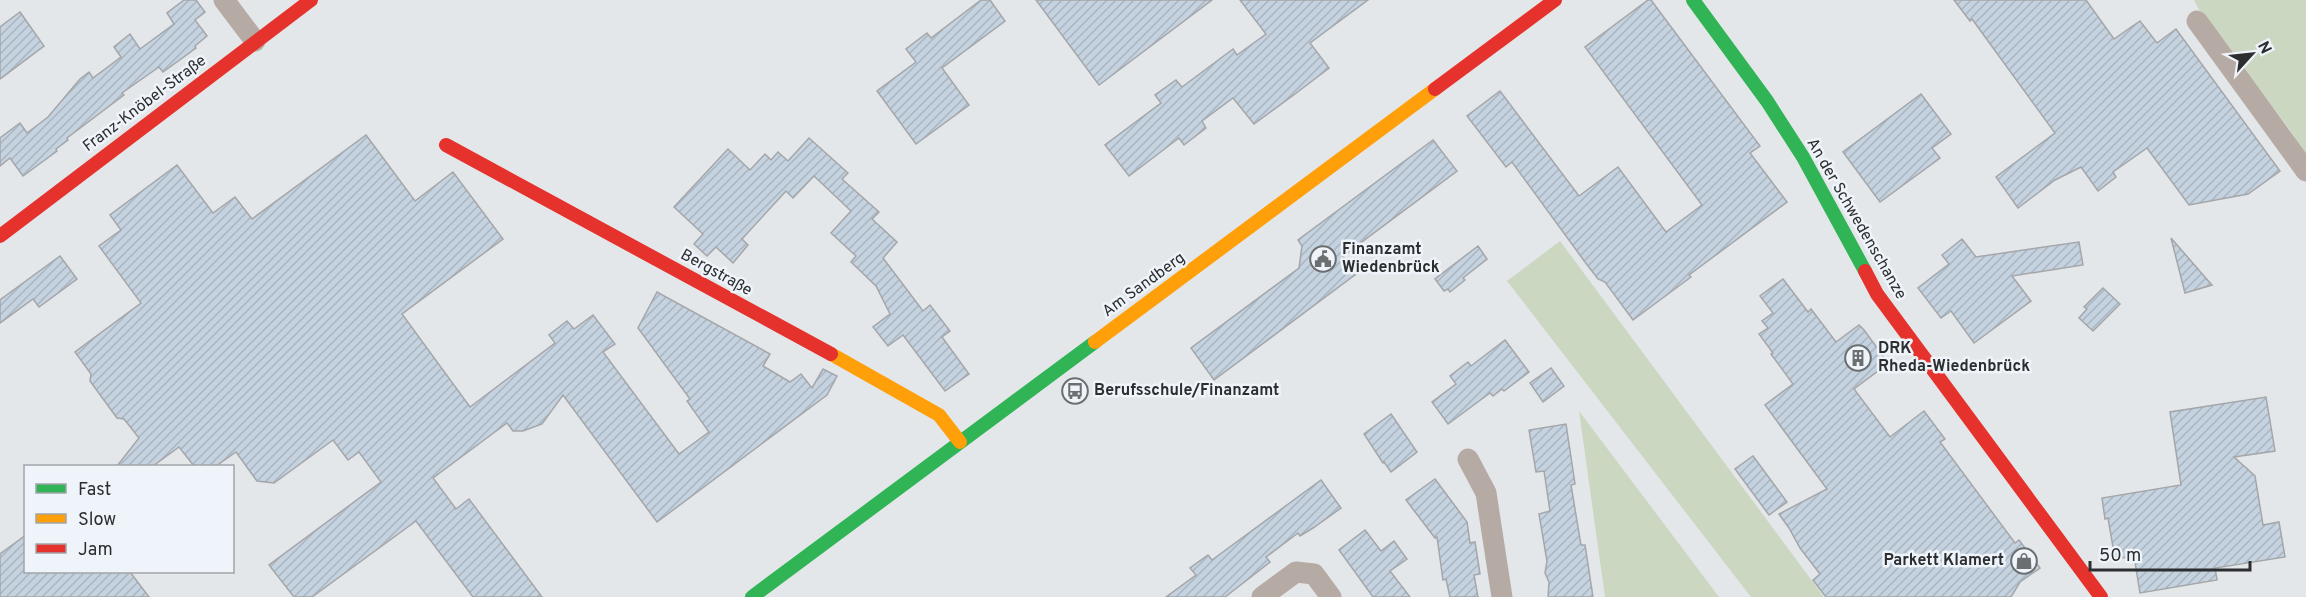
<svg xmlns="http://www.w3.org/2000/svg" width="2306" height="597" font-family="Overpass,sans-serif">
	<defs>
		<pattern id="building-hatch" width="6" height="6" patternUnits="userSpaceOnUse" patternTransform="scale(1.5)"><rect width="6" height="6" fill="#c5d2df"/><path d="M-1 1l2-2M0 6l6-6M5 7l2-2" fill="none" stroke="#a9b5c0"/></pattern>
	</defs>
	<rect width="100%" height="100%" fill="#e4e7ea"/>
	<g fill="#cbd7c0">
		<polygon points="2194,0 2306,0 2306,154 2288,127 2203,17"/>
		<polygon points="1560,241 1824,597 1751,597 1507,281"/>
		<polygon points="1579,411 1719,597 1605,597"/>
	</g>
	<g fill="url(#building-hatch)" stroke="#a4a6a9" stroke-width="1.5">
		<polygon points="184,0 196,0 205,12 195,20 207,36 195,46 196,48 163,72 159,67 122,93 124,95 67,138 68,140 56,149 57,151 23,176 10,158 0,166 0,138 20,123 27,133 48,117 80,79 89,72 93,78 121,57 114,47 130,34 140,49 174,24 167,13"/>
		<polygon points="981,0 990,0 1005,21 942,68 969,105 916,144 877,91 916,62 906,49 927,33 931,38"/>
		<polygon points="1036,0 1212,0 1099,85"/>
		<polygon points="1240,0 1368,0 1310,43 1329,68 1295,94 1254,124 1233,98 1202,121 1206,128 1184,145 1179,138 1129,176 1105,145 1161,103 1155,95 1176,80 1182,87 1233,49 1237,55 1266,34"/>
		<polygon points="1648,0 1651,0 1760,146 1750,153 1787,202 1689,275 1691,277 1633,320 1605,282 1598,279 1585,262 1512,162 1506,167 1467,116 1500,91 1579,196 1618,167 1666,232 1702,205 1585,47"/>
		<polygon points="1954,0 2086,0 2114,39 2140,21 2157,43 2176,29 2280,171 2248,194 2189,205 2147,148 2113,172 2116,177 2098,191 2081,167 2055,180 2018,208 1996,177 2055,133 1972,19 1970,21"/>
		<polygon points="20,12 44,46 0,79 0,27"/>
		<polygon points="1921,94 1951,134 1932,148 1940,158 1880,202 1843,152"/>
		<polygon points="366,135 415,201 453,172 503,239 402,314 470,407 555,343 549,335 567,321 574,329 593,315 615,344 603,352 679,454 709,432 687,401 690,399 638,328 657,292 770,354 763,366 790,382 801,374 812,388 823,369 837,376 827,395 657,522 563,395 542,424 523,431 513,431 507,423 433,478 456,509 469,499 542,597 473,597 416,521 312,597 294,597 269,565 381,482 359,452 348,460 333,440 274,483 257,481 236,452 216,466 194,466 179,447 153,466 117,466 139,438 124,419 117,418 90,381 91,374 75,352 141,303 99,246 121,230 110,215 177,165 213,213 235,197 252,219"/>
		<polygon points="809,138 848,173 842,179 879,212 872,219 897,242 883,258 923,311 930,305 950,331 942,337 969,374 945,391 903,335 888,346 873,327 890,314 876,286 851,262 856,256 831,233 851,211 814,176 793,198 786,191 742,239 748,245 733,263 716,247 707,256 694,244 703,234 674,207 728,149 750,170 765,154 771,160 778,152 788,161"/>
		<polygon points="1433,140 1457,171 1343,256 1356,274 1214,380 1191,348 1299,268 1302,246 1298,240"/>
		<polygon points="2171,238 2204,276 2212,285 2185,293"/>
		<polygon points="1962,239 1976,257 2079,242 2083,265 2012,276 2031,301 1974,343 1951,311 1941,318 1918,288 1949,264 1942,255"/>
		<polygon points="1478,246 1487,259 1463,278 1465,280 1450,292 1448,289 1444,291 1435,279"/>
		<polygon points="60,256 77,279 39,307 33,299 0,323 0,300"/>
		<polygon points="1783,279 1808,312 1811,309 1836,342 1859,325 1864,330 1886,360 1880,365 1882,368 1854,389 1890,437 1924,411 1945,439 1940,442 2015,543 2019,540 2040,568 2020,582 2011,597 1826,597 1813,580 1820,574 1800,548 1789,528 1779,514 1827,489 1765,405 1793,384 1771,354 1773,353 1759,334 1768,328 1762,321 1773,313 1760,296"/>
		<polygon points="2103,288 2120,304 2093,331 2079,318 2087,309 2084,307"/>
		<polygon points="1505,340 1529,372 1504,391 1502,389 1493,396 1490,393 1448,424 1432,402 1456,384 1450,376 1468,362 1471,366"/>
		<polygon points="1551,368 1564,386 1543,402 1530,383"/>
		<polygon points="2266,397 2275,451 2234,457 2255,476 2263,525 2279,522 2285,557 2215,568 2217,580 2140,593 2134,556 2115,559 2108,518 2105,519 2102,498 2181,485 2170,412"/>
		<polygon points="1391,414 1417,452 1391,472 1384,462 1383,463 1364,434"/>
		<polygon points="1566,424 1575,484 1571,485 1581,545 1585,545 1593,597 1548,597 1549,582 1545,573 1547,561 1539,514 1550,511 1544,471 1536,472 1529,430"/>
		<polygon points="1753,456 1787,502 1769,515 1735,469"/>
		<polygon points="1435,479 1467,522 1470,543 1475,542 1480,574 1474,575 1478,597 1450,597 1446,579 1443,580 1437,537 1435,538 1406,500"/>
		<polygon points="1321,480 1341,508 1313,528 1300,536 1298,533 1266,557 1270,562 1225,597 1166,597 1196,575 1190,568 1208,555 1212,560"/>
		<polygon points="1365,530 1381,551 1394,541 1407,559 1390,571 1410,597 1373,597 1339,550"/>
		<polygon points="26,535 26,572 130,572 149,597 0,597 0,554"/>
	</g>
	<g fill="none" stroke-linecap="round" stroke-linejoin="round">
		<g stroke="#b6aaa4" stroke-width="21">
			<polyline points="224,0 255,41"/>
			<polyline points="2197,21 2306,171"/>
			<polyline points="1468,459 1486,493 1502,597"/>
			<polyline points="1262,597 1296,572 1314,574 1331,597"/>
		</g>
		<g stroke="#30b455" stroke-width="14">
			<polyline points="1693,0 1767,101 1803,157 1865,271"/>
			<polyline points="752,597 1095,342"/>
		</g>
		<g stroke="#ff9f0a" stroke-width="14">
			<polyline points="1095,342 1435,89"/>
			<polyline points="831,354 939,415 960,442"/>
		</g>
		<g stroke="#e5322d" stroke-width="14">
			<polyline points="1435,89 1555,0"/>
			<polyline points="446,145 831,354"/>
			<polyline points="0,236 311,0"/>
			<polyline points="1865,271 1877,294 2101,597"/>
		</g>
	</g>
	<defs>
		<g id="civic-ring" transform="scale(1.35)"><circle r="9.5" fill="#eff4fa" stroke="#6c6f71" stroke-width="1.5"/><path d="M-.6-6.5H3V-4.5H.6V-3L4-1V1h2V6H-6V1h2V-1L-.6-3ZM-1.2 2.5V6h2.4V2.5Z" fill="#6c6f71"/></g>
		<g id="building-ring" transform="scale(1.35)"><circle r="9.5" fill="#eff4fa" stroke="#6c6f71" stroke-width="1.5"/><path d="M-4-6H4V6H1V3H-1V6H-4ZM-2.5-4.3h1.7v1.8h-1.7ZM.8-4.3h1.7v1.8H.8ZM-2.5-1h1.7V.8h-1.7ZM.8-1h1.7V.8H.8Z" fill="#6c6f71"/></g>
		<g id="bus-ring" transform="scale(1.35)"><circle r="9.5" fill="#eff4fa" stroke="#6c6f71" stroke-width="1.5"/><path d="M-5-6H5V4H4V6H2V4H-2V6H-4V4H-5ZM-3.5-4V0h7V-4ZM-3.5 1.2v1.5H-2V1.2ZM2 1.2v1.5H3.5V1.2Z" fill="#6c6f71"/></g>
		<g id="shop-ring" transform="scale(1.35)"><circle r="9.5" fill="#eff4fa" stroke="#6c6f71" stroke-width="1.5"/><path d="M-5-2.5h2.3a2.7 3.5 0 0 1 5.4 0H5L5.5 6h-11ZM-1.5-2.5h3a1.5 2.3 0 0 0-3 0Z" fill="#6c6f71"/></g>
	</defs>
	<g fill-rule="evenodd">
		<use href="#civic-ring" x="1323" y="259"/>
		<use href="#building-ring" x="1858" y="358"/>
		<use href="#bus-ring" x="1075" y="391"/>
		<use href="#shop-ring" x="2024" y="561"/>
	</g>
	<g text-anchor="middle" dominant-baseline="central" stroke-width="5" stroke-linejoin="round" paint-order="stroke">
		<g font-size="16" fill="#2c2e30" stroke="#eff4fa">
			<text transform="translate(145 104) rotate(-37)">Franz-Knöbel-Straße</text>
			<text transform="translate(1856 219) rotate(60)">An der Schwedenschanze</text>
			<text transform="translate(716 273) rotate(29)">Bergstraße</text>
			<text transform="translate(1144 285) rotate(-36)">Am Sandberg</text>
		</g>
		<g font-size="16" font-weight="bold" fill="#2c2e30" stroke="#eff4fa" text-anchor="start">
			<text x="1342" y="250">Finanzamt<tspan x="1342" dy="18">Wiedenbrück</tspan></text>
			<text x="1878" y="349">DRK<tspan x="1878" dy="18">Rheda-Wiedenbrück</tspan></text>
			<text x="1094" y="391">Berufsschule/Finanzamt</text>
			<text x="2004" y="561" text-anchor="end">Parkett Klamert</text>
		</g>
	</g>
	<rect x="24" y="465" width="210" height="108" fill="#eff4fa" stroke="#a1a5a9" stroke-width="1.5"/>
	<rect x="36" y="484" width="30" height="9" fill="#30b455" stroke="#a1a5a9" stroke-width="1.5"/>
	<text x="78" y="495" font-size="18" fill="#2c2e30">Fast</text>
	<rect x="36" y="514" width="30" height="9" fill="#ff9f0a" stroke="#a1a5a9" stroke-width="1.5"/>
	<text x="78" y="525" font-size="18" fill="#2c2e30">Slow</text>
	<rect x="36" y="544" width="30" height="9" fill="#e5322d" stroke="#a1a5a9" stroke-width="1.5"/>
	<text x="78" y="555" font-size="18" fill="#2c2e30">Jam</text>
	<g transform="translate(2252 54) rotate(63)" stroke="#eff4fa" stroke-width="4.5" paint-order="stroke">
	<path d="M0-4.5L10 22L0 15L-10 22Z" fill="#2c2e30"/>
	<text y="-9" font-size="16" font-weight="bold" text-anchor="middle" fill="#2c2e30">N</text>
	</g>
	<path d="M2090 561v9h160v-9" fill="none" stroke="#2c2e30" stroke-width="3"/>
	<text x="2099" y="561" font-size="18" fill="#2c2e30" stroke="#eff4fa" stroke-width="4.5" paint-order="stroke">50 m</text>
</svg>
